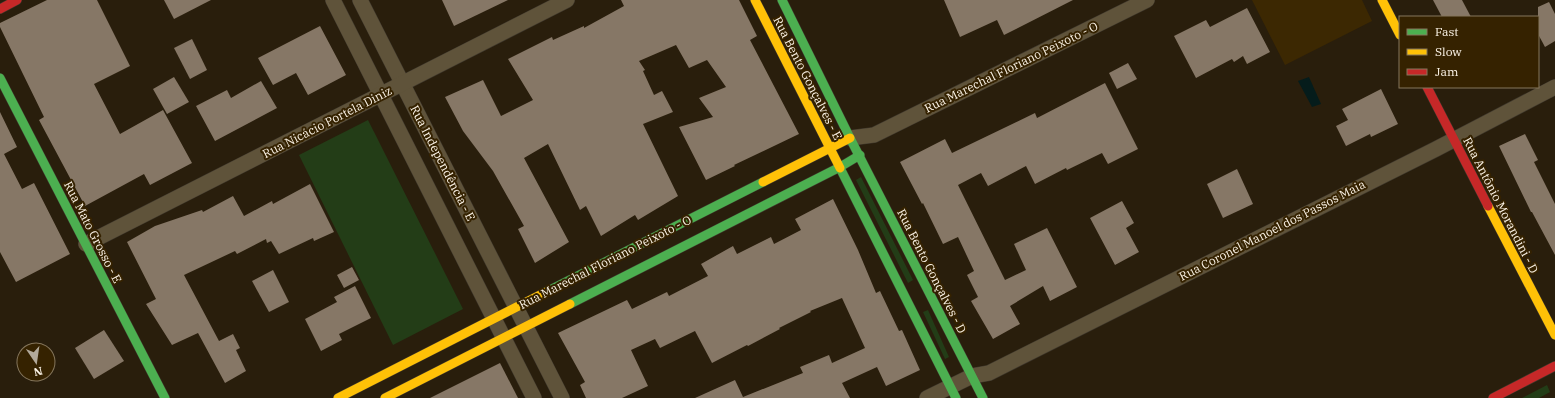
<svg xmlns="http://www.w3.org/2000/svg" width="1555" height="398" font-family="'IBM Plex Serif',serif">
	<rect width="100%" height="100%" fill="#291e0c"/>
	<polygon fill="#3c2802" points="1252,0 1362,0 1372,21 1285,65"/>
	<g fill="#233d17">
		<polygon points="368,120 463,309 393,345 299,155"/>
		<polygon points="861,177 913,280 908,283 856,180"/>
		<polygon points="928,310 949,357 945,359 923,312"/>
		<polygon points="1547,385 1550,392 1539,398 1522,398"/>
	</g>
	<polygon fill="#051c1b" points="1309,77 1321,104 1312,107 1298,81"/>
	<g fill="#867766">
		<polygon points="47,0 97,0 130,66 94,84 120,134 163,110 192,163 150,185 144,174 85,206 39,120 44,117 0,27 0,23"/>
		<polygon points="164,0 211,0 174,19"/>
		<polygon points="442,0 508,0 454,26"/>
		<polygon points="621,0 739,0 757,36 750,40 799,134 734,165 735,166 706,180 679,127 713,117 699,98 726,87 707,60 689,68 676,45 639,61 645,70 643,71 654,95 662,91 673,112 643,124 678,196 638,220 635,215 601,236 586,206 580,210 548,144 524,158 569,242 535,263 518,229 524,226 493,171 463,131 445,97 483,80 501,116 533,100 508,59 552,37 553,40 584,26 584,28 624,6"/>
		<polygon points="944,0 1073,0 1004,35 997,20 960,37"/>
		<polygon points="1433,0 1462,0 1471,17 1442,17"/>
		<polygon points="1549,2 1555,14 1555,41 1545,47 1538,34 1538,7"/>
		<polygon points="1247,8 1270,52 1247,64 1243,56 1234,62 1232,59 1196,78 1174,36 1206,20 1210,27"/>
		<polygon points="320,26 346,75 308,95 296,73 273,85 258,58"/>
		<polygon points="192,39 207,70 190,79 174,48"/>
		<polygon points="1128,63 1137,79 1117,89 1109,73"/>
		<polygon points="174,77 189,102 167,114 153,89"/>
		<polygon points="261,81 277,108 215,141 196,106 227,90 231,98"/>
		<polygon points="1105,83 1138,149 1108,164 1102,153 1067,170 1066,168 1035,184 1026,166 988,186 981,173 958,185 1005,280 1026,270 1014,244 1047,228 1077,287 1050,301 1043,286 1010,306 1020,324 993,339 971,301 978,297 967,275 974,271 958,237 943,244 923,203 922,204 900,162 945,139 952,153 1035,113 1037,118"/>
		<polygon points="1381,89 1398,124 1371,137 1370,134 1346,146 1336,126 1348,120 1342,109"/>
		<polygon points="0,112 17,147 4,154 22,189 34,183 70,254 16,282 0,252"/>
		<polygon points="1525,134 1538,160 1534,162 1555,204 1555,255 1532,212 1531,212 1499,146"/>
		<polygon points="1237,169 1253,204 1223,218 1207,184"/>
		<polygon points="310,184 334,232 314,241 313,238 279,254 271,241 267,243 266,239 237,254 235,251 184,275 219,341 233,334 240,348 236,350 246,371 225,383 198,333 172,345 146,304 156,299 127,242 155,226 202,210 203,212 233,196 244,216 272,201 273,204"/>
		<polygon points="833,199 858,250 876,293 880,291 899,331 902,330 920,370 886,386 877,367 842,383 850,398 695,398 735,380 743,397 803,373 800,367 829,355 832,363 865,348 842,298 810,311 811,312 779,328 780,329 748,346 747,345 712,363 695,331 660,348 655,339 631,350 648,386 622,398 586,398 580,385 585,382 558,333 627,300 632,309 667,292 669,296 708,276 701,264 733,246 737,254 771,237 774,244 801,230 795,219"/>
		<polygon points="1122,201 1134,223 1126,228 1139,252 1115,265 1090,218"/>
		<polygon points="352,267 359,280 344,288 337,275"/>
		<polygon points="273,270 289,302 269,312 252,281"/>
		<polygon points="355,286 371,318 339,334 342,340 321,351 305,319 337,302 334,297"/>
		<polygon points="104,330 124,361 94,379 75,348"/>
		<polygon points="500,363 518,398 430,398"/>
	</g>
	<g fill="none" stroke-linecap="round" stroke-linejoin="round">
		<g stroke="#3f382d" stroke-width="16">
			<g id="street">
				<polyline points="333,0 534,398"/>
				<polyline points="360,0 562,398"/>
				<polyline points="850,138 874,135 1147,0"/>
				<polyline points="86,244 567,0"/>
				<polyline points="927,398 972,376 989,373 1436,149 1555,87"/>
			</g>
		</g>
		<g stroke="#3f382d" stroke-width="10">
			<g id="fast">
				<polyline points="782,0 850,138 983,398"/>
				<polyline points="0,78 165,398"/>
				<polyline points="840,168 956,398"/>
				<polyline points="546,292 763,182"/>
				<polyline points="570,304 840,167 860,155"/>
			</g>
		</g>
		<g stroke="#3f382d" stroke-width="10">
			<g id="slow">
				<polyline points="755,0 840,168"/>
				<polyline points="1382,0 1400,35"/>
				<polyline points="763,182 850,138"/>
				<polyline points="1488,206 1555,335"/>
				<polyline points="338,398 546,292"/>
				<polyline points="385,398 570,304"/>
			</g>
		</g>
		<g stroke="#3f382d" stroke-width="10">
			<g id="jam">
				<polyline points="0,9 17,0"/>
				<polyline points="1427,87 1488,206"/>
				<polyline points="1493,398 1555,366"/>
			</g>
		</g>
		<use href="#street" stroke="#5f533a" stroke-width="15"/>
		<use href="#fast" stroke="#4caf50" stroke-width="9"/>
		<use href="#slow" stroke="#ffc107" stroke-width="9"/>
		<use href="#jam" stroke="#c62828" stroke-width="9"/>
	</g>
	<g text-anchor="middle" dominant-baseline="central" stroke-width="4" stroke-linejoin="round" paint-order="stroke">
		<g font-size="12" fill="#fcf4e7" stroke="#352200">
			<text transform="translate(1011 67) rotate(-26)">Rua Marechal Floriano Peixoto - O</text>
			<text transform="translate(808 78) rotate(63)">Rua Bento Gonçalves - E</text>
			<text transform="translate(327 122) rotate(-27)">Rua Nicácio Portela Diniz</text>
			<text transform="translate(443 163) rotate(63)">Rua Independência - E</text>
			<text transform="translate(1501 205) rotate(63)">Rua Antônio Morandini - D</text>
			<text transform="translate(1272 230) rotate(-27)">Rua Coronel Manoel dos Passos Maia</text>
			<text transform="translate(93 232) rotate(63)">Rua Mato Grosso - E</text>
			<text transform="translate(605 262) rotate(-27)">Rua Marechal Floriano Peixoto - O</text>
			<text transform="translate(932 271) rotate(63)">Rua Bento Gonçalves - D</text>
		</g>
	</g>
	<rect x="1399" y="16" width="140" height="72" fill="#352200" stroke="#85765c"/>
	<rect x="1407" y="29" width="20" height="6" fill="#4caf50" stroke="#85765c"/>
	<text x="1435" y="36" font-size="12" fill="#fcf4e7">Fast</text>
	<rect x="1407" y="49" width="20" height="6" fill="#ffc107" stroke="#85765c"/>
	<text x="1435" y="56" font-size="12" fill="#fcf4e7">Slow</text>
	<rect x="1407" y="69" width="20" height="6" fill="#c62828" stroke="#85765c"/>
	<text x="1435" y="76" font-size="12" fill="#fcf4e7">Jam</text>
	<g transform="translate(36 362) rotate(167)"><circle r="19" fill="#352200" stroke="#85765c"/>
	<path d="M0-3L7 15L0 10L-7 15Z" fill="#b2a99a"/>
	<text y="-6" font-size="11" font-weight="bold" text-anchor="middle" fill="#fcf4e7">N</text>
	</g>
</svg>
